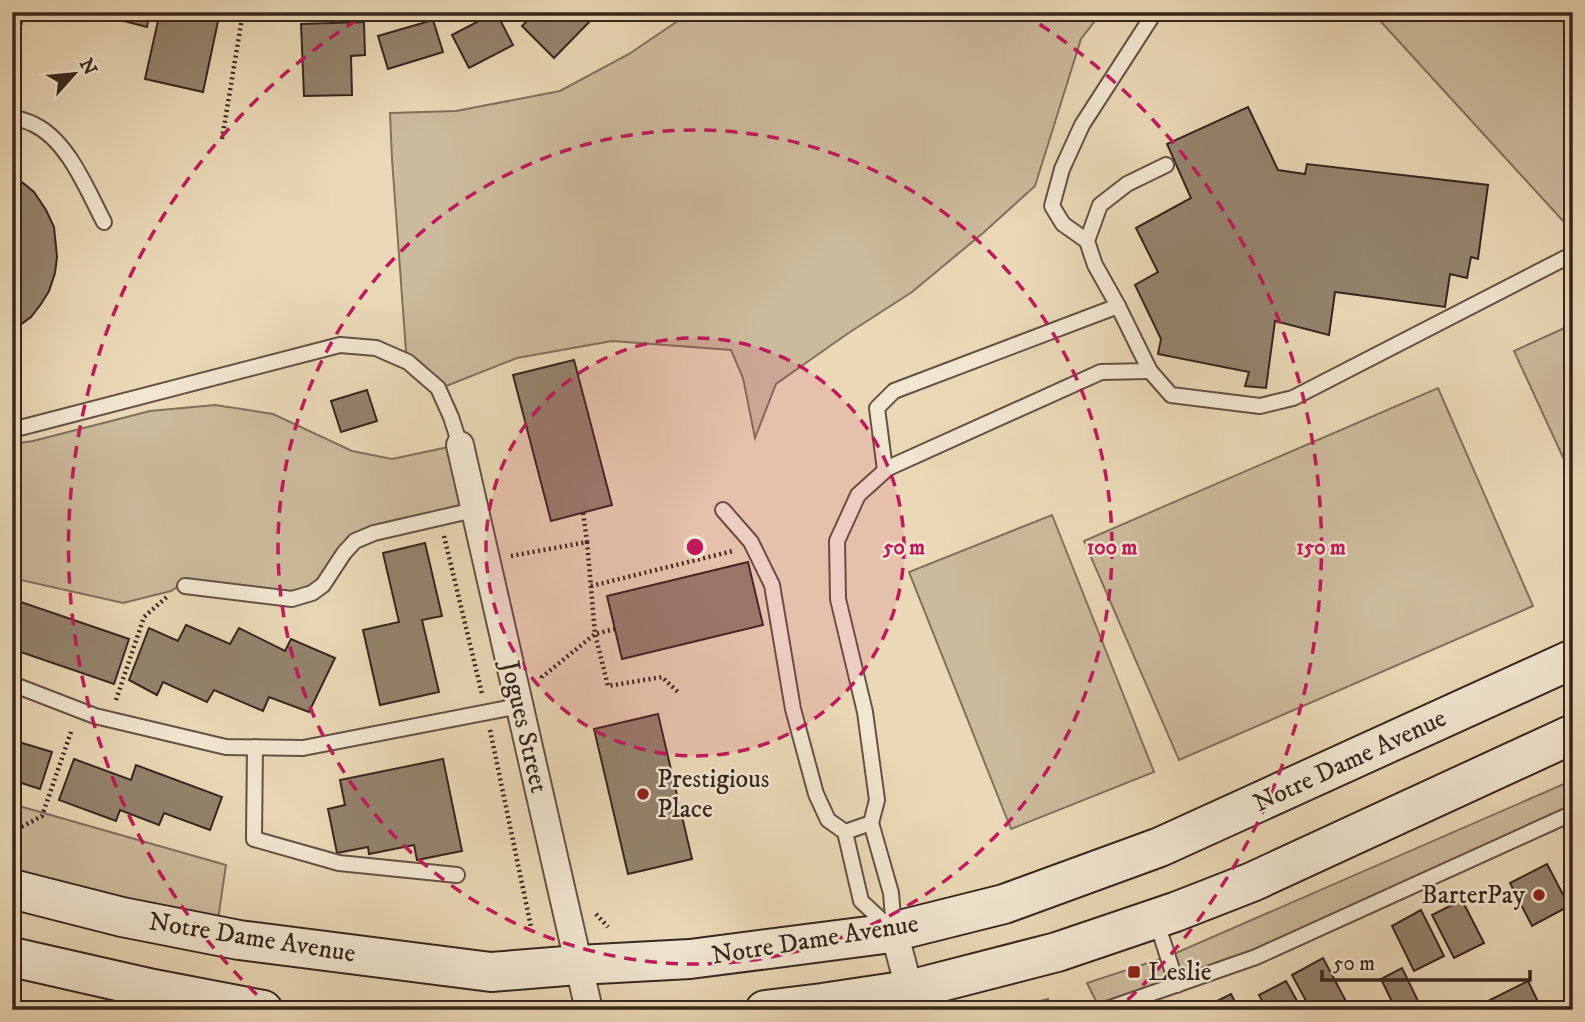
<svg xmlns="http://www.w3.org/2000/svg" width="1585" height="1022" font-family="'IM FELL DW Pica',serif">
	<rect width="100%" height="100%" fill="#ead8b6"/>
	<filter id="stains"><feTurbulence type="fractalNoise" baseFrequency=".00286" numOctaves="4"/><feColorMatrix values="0 0 0 0 .2 0 0 0 0 .09 0 0 0 0 .02 0 0 0 .5 -.17"/></filter>
	<radialGradient id="worn" r=".72"><stop offset=".6" stop-color="#630" stop-opacity="0"/><stop offset="1" stop-color="#630" stop-opacity=".3"/></radialGradient>
	<g fill="#ccba9c" stroke="#82705d" stroke-width="2">
		<polygon points="691,12 1102,12 1081,39 1035,186 983,233 912,292 847,334 776,384 755,438 743,378 731,350 612,341 517,358 436,390 407,365 392,159 390,113 456,111 560,91 629,54"/>
		<polygon points="1372,12 1573,12 1573,217 1564,222"/>
		<polygon points="1573,324 1573,479 1514,351"/>
		<polygon points="1438,388 1533,606 1179,760 1084,541"/>
		<polygon points="215,405 273,414 352,451 392,459 458,445 472,508 375,531 322,582 292,596 185,582 171,591 123,603 12,578 12,444 33,441 150,411"/>
		<polygon points="1052,515 1154,772 1011,829 909,572"/>
		<polygon points="1573,780 1573,811 1256,956 1100,1009 1087,983 1169,956"/>
		<polygon points="12,804 226,865 216,933 12,885"/>
		<polygon points="1048,999 1051,1010 1007,1010"/>
	</g>
	<g fill="#94836d" stroke="#37261e" stroke-width="2">
		<polygon points="12,12 24,12 20,31 12,29"/>
		<polygon points="97,12 150,12 147,27 97,14"/>
		<polygon points="160,12 220,12 203,92 145,79"/>
		<polygon points="496,12 513,45 469,68 452,35"/>
		<polygon points="530,12 595,12 597,14 554,58 522,26 533,15"/>
		<polygon points="433,20 443,52 388,69 378,36"/>
		<polygon points="364,22 365,55 351,56 352,95 304,96 301,24"/>
		<polygon points="1248,107 1278,170 1305,174 1307,164 1488,185 1478,259 1471,257 1467,278 1450,274 1445,307 1335,292 1329,335 1275,321 1266,388 1245,386 1249,372 1158,354 1161,339 1135,285 1158,272 1136,228 1191,198 1167,144"/>
		<polygon points="12,174 34,192 46,210 54,227 57,257 55,273 49,291 41,304 31,317 12,331"/>
		<polygon points="574,360 612,505 551,521 513,375"/>
		<polygon points="367,390 377,421 341,432 331,401"/>
		<polygon points="425,543 442,616 422,620 439,692 380,705 363,630 399,622 383,553"/>
		<polygon points="748,562 763,625 622,659 607,596"/>
		<polygon points="12,599 129,639 114,684 12,649"/>
		<polygon points="186,625 230,644 239,628 285,651 291,639 335,658 309,712 269,697 263,711 214,690 207,702 163,682 157,695 129,680 149,628 178,641"/>
		<polygon points="658,714 692,859 628,874 594,729"/>
		<polygon points="12,740 52,752 40,789 12,780"/>
		<polygon points="74,759 131,780 136,765 222,797 210,830 164,813 159,825 120,810 116,821 59,800"/>
		<polygon points="443,759 462,851 417,860 414,845 369,854 368,847 337,853 328,809 345,805 340,780"/>
		<polygon points="1547,864 1569,906 1532,926 1510,883"/>
		<polygon points="1462,900 1484,943 1454,958 1432,915"/>
		<polygon points="1421,910 1444,956 1414,971 1392,926"/>
		<polygon points="1323,958 1349,1007 1344,1010 1311,1010 1292,975"/>
		<polygon points="1402,968 1419,1003 1406,1010 1396,1010 1381,979"/>
		<polygon points="1286,981 1302,1010 1267,1010 1259,995"/>
		<polygon points="1528,981 1542,1010 1482,1010 1480,1005"/>
		<polygon points="1231,994 1239,1010 1199,1010"/>
	</g>
	<g fill="none" stroke-linecap="round" stroke-linejoin="round">
		<g stroke="#645244" stroke-width="18">
			<g id="service">
				<path d="M12,117C19,119 27,121 33,124C68,140 87,190 104,222"/>
				<polyline points="1087,241 1063,224 1052,206 1062,169 1082,125 1151,18 1152,12"/>
				<polyline points="1118,306 1095,265 1087,241 1100,205 1127,184 1166,165"/>
				<polyline points="12,430 340,345 376,348 408,362 438,388 451,417 460,445"/>
				<polyline points="885,470 877,408 894,391 1118,306 1150,371 1171,395 1260,406 1293,398 1573,254"/>
				<polyline points="723,510 751,542 772,585 793,709 816,794 828,820 845,832 871,823 877,800 865,712 838,599 837,541 858,495 888,468 1101,372 1150,371"/>
				<polyline points="185,586 292,599 312,593 323,585 344,553 355,541 374,533 474,510"/>
				<polyline points="12,684 95,716 226,747 303,748 519,706"/>
				<polyline points="255,747 254,839 339,863 457,875"/>
				<polyline points="871,823 891,893 894,930"/>
				<polyline points="845,832 861,901 890,928"/>
				<polyline points="1156,920 1177,985"/>
				<polyline points="1104,1010 1256,957 1573,813"/>
			</g>
		</g>
		<g stroke="#645244" stroke-width="30">
			<g id="minor">
				<polyline points="460,445 589,1010"/>
				<polyline points="894,932 915,1010"/>
			</g>
		</g>
		<g stroke="#37261e" stroke-width="42">
			<g id="secondary">
				<polyline points="12,889 122,917 239,940 491,972 578,965 690,959 884,934 1004,904 1160,847 1573,659"/>
				<polyline points="12,957 153,989 263,1010"/>
				<polyline points="765,1010 822,1003 909,990 1057,952 1175,912 1252,882 1573,734"/>
			</g>
		</g>
		<g stroke="#37261e" stroke-width="4.5" stroke-dasharray="2 3.5" stroke-linecap="butt">
			<polyline points="222,139 243,12"/>
			<polyline points="444,536 482,694"/>
			<polyline points="587,542 595,634 608,686 662,677 680,694"/>
			<polyline points="511,556 587,542 583,512"/>
			<polyline points="591,586 733,551"/>
			<polyline points="542,678 542,677 595,634 615,629"/>
			<polyline points="116,700 144,617 169,595"/>
			<polyline points="490,730 531,927"/>
			<polyline points="12,832 42,816 72,729"/>
			<polyline points="596,914 608,927"/>
			<polyline points="979,1010 1005,1002"/>
		</g>
		<use href="#service" stroke="#f1e6d0" stroke-width="14"/>
		<use href="#minor" stroke="#f1e6d0" stroke-width="26"/>
		<use href="#secondary" stroke="#f1e6d0" stroke-width="38"/>
	</g>
	<circle cx="695" cy="547" r="209" fill="#c2185b" fill-opacity=".12"/>
	<g fill="none" stroke="#c2185b" stroke-width="3.5" stroke-dasharray="12 9">
		<circle cx="695" cy="547" r="209"/>
		<circle cx="695" cy="547" r="417"/>
		<path d="M272 1009A626 626 0 0 1 368 13M1022 13A626 626 0 0 1 1118 1009"/>
	</g>
	<g fill="#8f2418" stroke="#f1e6d0" stroke-width="2.5">
		<circle cx="643" cy="794" r="7"/>
		<circle cx="1539" cy="895" r="7"/>
		<rect x="1127" y="965" width="14" height="14" rx="3.5"/>
	</g>
	<g text-anchor="middle" dominant-baseline="central" stroke-width="5" stroke-linejoin="round" paint-order="stroke">
		<g font-size="26" fill="#37261e" stroke="#f1e6d0">
			<text transform="translate(524 727) rotate(77)">Jogues Street</text>
			<text transform="translate(1350 761) rotate(-25)">Notre Dame Avenue</text>
			<text transform="translate(252 938) rotate(9)">Notre Dame Avenue</text>
			<text transform="translate(815 940) rotate(-9)">Notre Dame Avenue</text>
		</g>
		<g font-size="26" fill="#37261e" stroke="#f1e6d0" text-anchor="start">
			<text x="657" y="779">Prestigious<tspan x="657" dy="30">Place</tspan></text>
			<text x="1525" y="895" text-anchor="end">BarterPay</text>
			<text x="1148" y="972">Leslie</text>
		</g>
	</g>
	<circle cx="695" cy="547" r="10" fill="#c2185b" stroke="#f1e6d0" stroke-width="3.5"/>
	<g font-size="21" text-anchor="middle" font-weight="bold" fill="#c2185b" stroke="#f1e6d0" stroke-width="5" stroke-linejoin="round" paint-order="stroke">
		<text x="904" y="554">50 m</text>
		<text x="1112" y="554">100 m</text>
		<text x="1321" y="554">150 m</text>
	</g>
	<rect width="1585" height="1022" fill="none" stroke="#ead8b6" stroke-width="42"/>
	<rect x="14" y="14" width="1557" height="994" fill="none" stroke="#37261e" stroke-width="3.5"/>
	<rect x="21" y="21" width="1543" height="980" fill="none" stroke="#37261e" stroke-width="2"/>
	<g transform="translate(74 74) rotate(63)" stroke="#f1e6d0" stroke-width="5" paint-order="stroke">
	<path d="M0-5L12 26L0 18L-12 26Z" fill="#37261e"/>
	<text y="-10" font-size="19" font-weight="bold" text-anchor="middle" fill="#37261e">N</text>
	</g>
	<path d="M1322 970v10h208v-10" fill="none" stroke="#37261e" stroke-width="3.5"/>
	<text x="1333" y="970" font-size="21" fill="#37261e" stroke="#f1e6d0" stroke-width="5" paint-order="stroke">50 m</text>
	<rect width="100%" height="100%" filter="url(#stains)"/>
	<rect width="100%" height="100%" fill="url(#worn)"/>
</svg>
